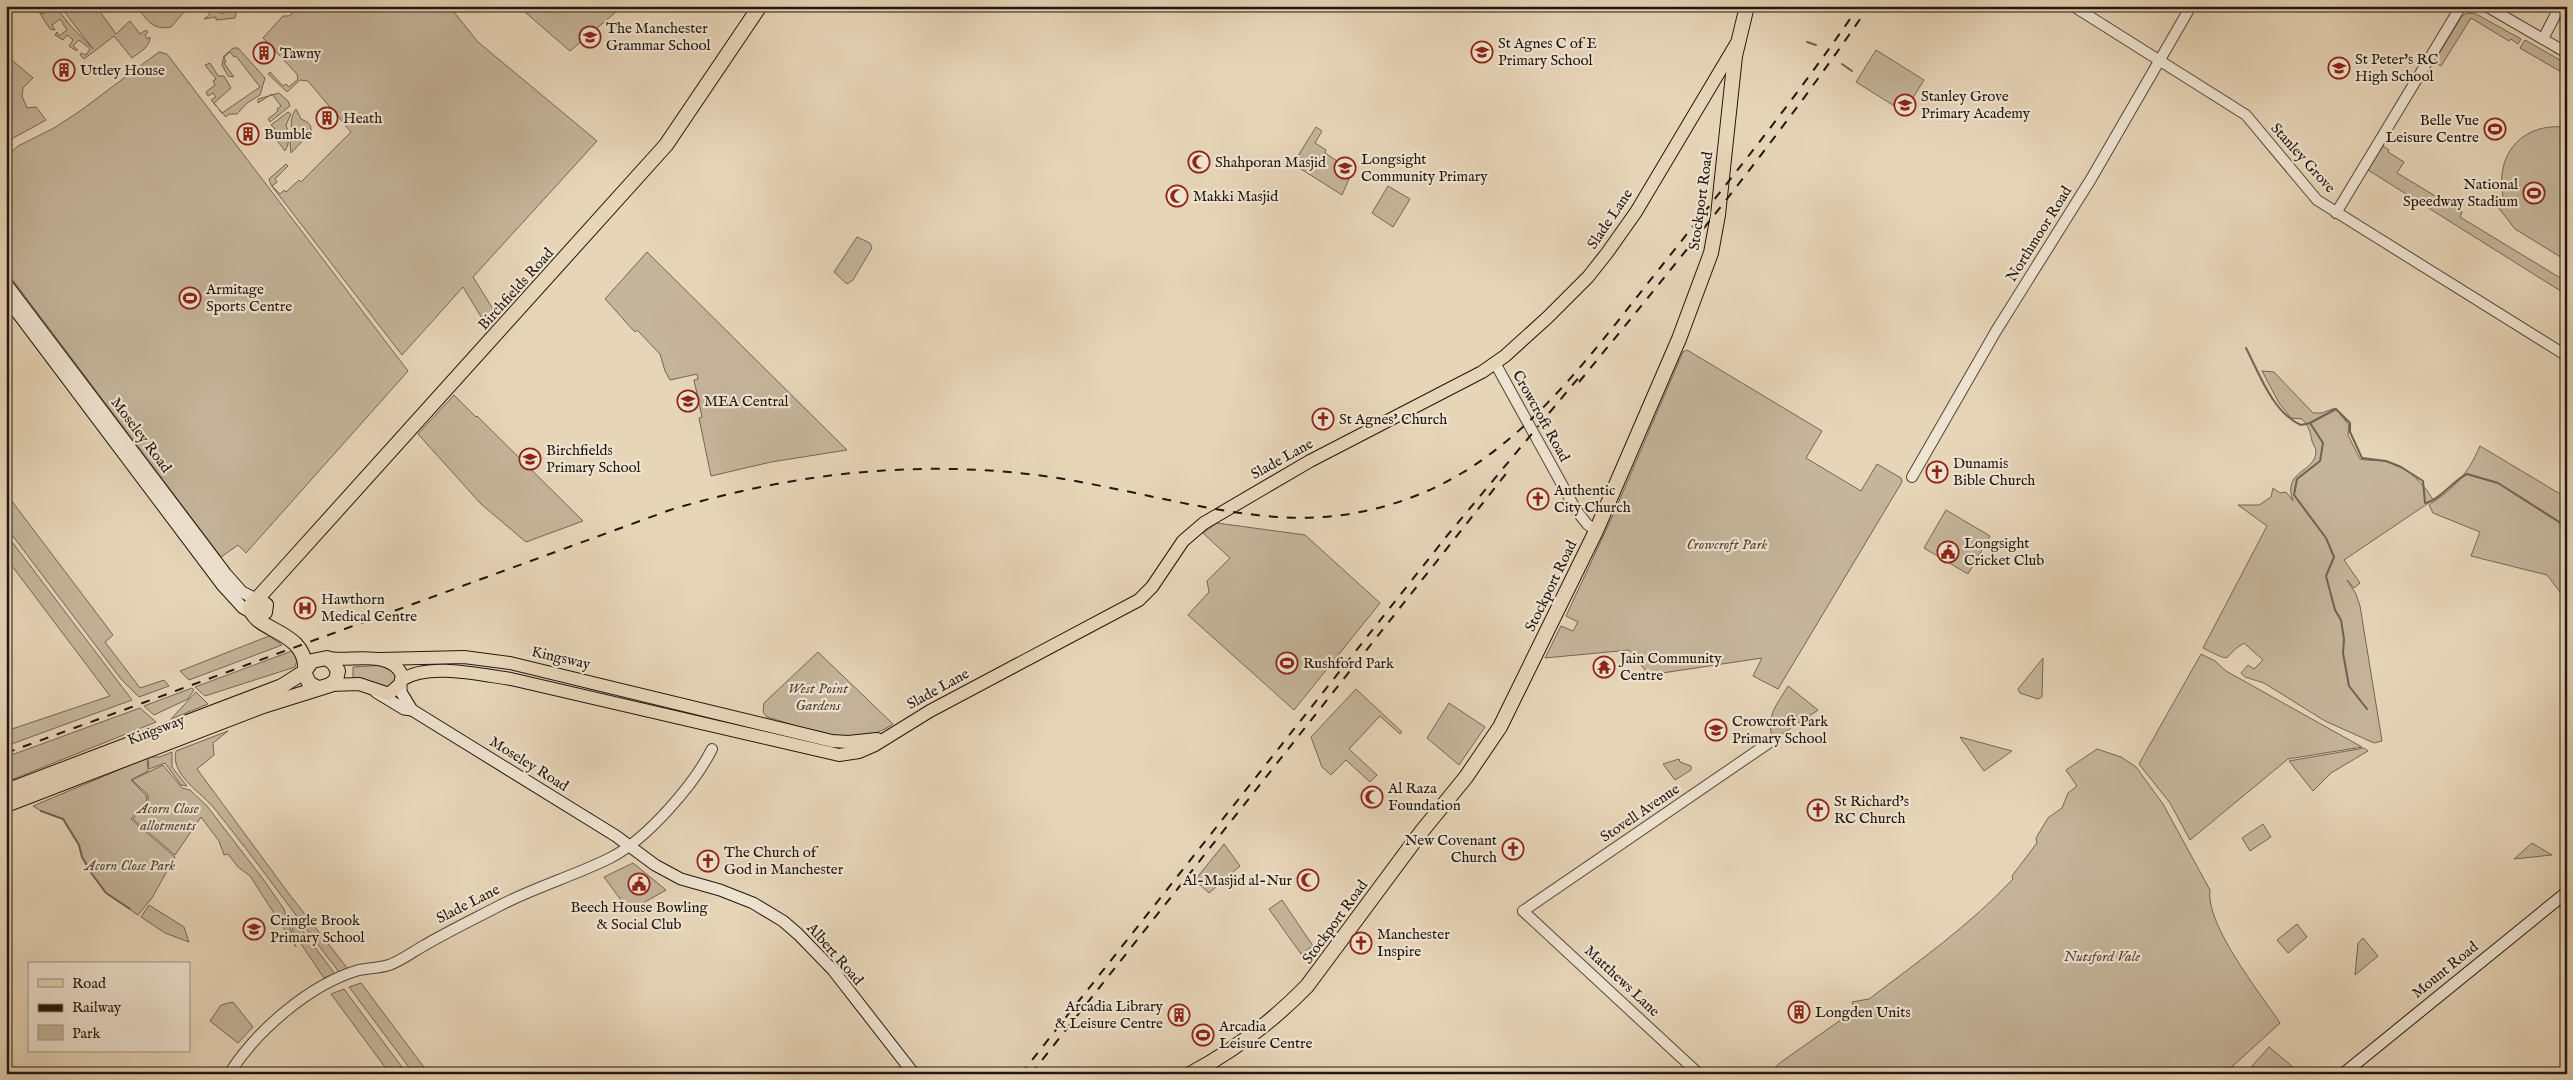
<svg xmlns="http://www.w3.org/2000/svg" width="2573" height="1080" font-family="'IM FELL English',serif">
	<rect width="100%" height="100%" fill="#e7d5b8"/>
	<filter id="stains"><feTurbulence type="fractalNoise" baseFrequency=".004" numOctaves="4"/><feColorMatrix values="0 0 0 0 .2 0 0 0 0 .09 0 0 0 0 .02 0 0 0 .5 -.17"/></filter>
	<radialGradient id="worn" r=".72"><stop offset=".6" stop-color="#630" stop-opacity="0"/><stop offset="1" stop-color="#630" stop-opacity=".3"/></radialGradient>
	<g fill="#c5b59b" stroke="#736654">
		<path d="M48,6H55L69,24L93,49L60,6H96L116,34L130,21L140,34L146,30L148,32L145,35L147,39L150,37C150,47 140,52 132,58L114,36L84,59L80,55L81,53L86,55L90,49L79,40L73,46L78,50H75L69,46L73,40L67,35L63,40L55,35L57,32L59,36L67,30L60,19L52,25L55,30L50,29L39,12L43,14L50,8Z"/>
		<path d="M136,6H179L184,12L171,27C153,31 146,19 136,6Z"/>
		<polygon points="207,6 215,6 222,14 235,6 247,7 237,10 235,18 216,20 216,17 204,19 210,14 206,9"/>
		<polygon points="300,6 449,6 478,42 597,141 473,277 498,317 488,328 463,287 402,355 271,185 269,179 286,164 288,166 275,179 277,182 272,186 280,194 284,190 286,192 299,180 301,182 351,132 308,81 300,80 287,92 268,74 270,72 283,86 286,84 289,87 298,79 297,74 263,38 283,16 289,16"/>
		<polygon points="518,6 623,6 570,51"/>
		<polygon points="2467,13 2476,14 2521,39 2518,44 2511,39 2509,41 2471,18 2441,66 2434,62 2462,16"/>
		<polygon points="2525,40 2567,64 2563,73 2520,48"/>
		<polygon points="233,48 238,48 265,78 260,95 247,103 237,114 229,114 226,117 211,100 216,97 213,93 208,96 206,92 215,85 213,81 216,79 205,65 210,63 218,76 224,76 231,88 214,103 222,113 260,87 236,56 234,57 230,52 224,57 226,62 224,63 234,77 228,76 222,65 224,56"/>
		<polygon points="1876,50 1924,80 1904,112 1856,82"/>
		<polygon points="159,52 167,54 408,371 246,553 238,545 221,557 6,271 6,157 18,146 54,128 80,111"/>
		<polygon points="6,55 33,78 23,88 22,96 27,108 36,107 46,120 6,142"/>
		<polygon points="279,93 288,101 290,106 270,122 268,119 278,111 277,109 281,106 272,94 258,103 258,99"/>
		<path d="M296,109L301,119C307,122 312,123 311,132L291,153L290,143L294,138C290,130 290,116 296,109Z"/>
		<path d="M288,112L291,114L286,125C289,132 290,144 285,151L272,134L275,129L271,125Z"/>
		<path d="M2567,122V261L2515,229L2498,207L2505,204C2492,161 2517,123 2564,127Z"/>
		<polygon points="1316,127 1322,131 1315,143 1326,150 1325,153 1340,163 1346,160 1355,165 1342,195 1293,164"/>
		<polygon points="2383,146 2389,150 2388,152 2404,162 2397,173 2462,212 2460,217 2567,282 2567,295 2368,170"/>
		<polygon points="1388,186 1410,199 1393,227 1372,213"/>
		<polygon points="857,237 870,243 872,248 853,280 847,284 834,272"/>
		<path d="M647,252L847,450L771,462L711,476L699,418L702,417L694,380L698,379L697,374L670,380L665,371L660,354L637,330L635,332C624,321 616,310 605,299Z"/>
		<polygon points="1687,350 1822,431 1806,458 1861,491 1877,464 1901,478 1902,482 1778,689 1753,676 1762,658 1649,675 1629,650 1545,658 1561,626 1573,631 1578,622 1566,616 1613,515 1683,352"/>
		<path d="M2262,371L2274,372L2313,413H2322L2335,408L2349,425L2348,435L2360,459C2368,461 2376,460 2384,461C2404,464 2423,482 2433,500L2344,560L2360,583L2354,588L2347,580L2356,594L2360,606L2382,741L2374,743L2325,721L2264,683L2245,677L2241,673L2248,665L2254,669L2263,660L2244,643C2220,657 2237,665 2203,648L2267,526L2238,505H2259L2271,497L2273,488L2280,493L2286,492L2293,501C2282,470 2315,473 2316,452C2316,448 2313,444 2312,441C2310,432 2309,426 2302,419L2291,418L2279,403Z"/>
		<polygon points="454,395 476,417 477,416 583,521 526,542 481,504 418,434"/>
		<path d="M2480,446L2567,498V559L2563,562L2567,560V601L2547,575L2471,556L2480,532L2433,513L2429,505C2455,487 2467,476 2480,446Z"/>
		<polygon points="11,500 113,635 105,642 140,688 164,680 169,686 139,697 121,679 6,527 6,504"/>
		<polygon points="1946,510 1990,536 1968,574 1924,548"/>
		<polygon points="1217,523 1305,535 1380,603 1294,710 1188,615 1209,592 1207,581 1230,558 1203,533"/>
		<polygon points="6,534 132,700 6,746 6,731 110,696 6,558"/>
		<polygon points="269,636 282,645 189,680 180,671"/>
		<polygon points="292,651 297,660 295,667 205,696 195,687"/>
		<path d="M818,652L893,724C856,751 806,728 767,717L763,712L764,703Z"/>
		<polygon points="2201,654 2215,661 2226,671 2362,747 2288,759 2190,840 2170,803 2139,764"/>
		<polygon points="2043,658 2042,697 2038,699 2020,693 2018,689"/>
		<polygon points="385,665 398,675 390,689 353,678 353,667"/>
		<path d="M1788,686L1818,710L1773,740C1765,717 1776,706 1788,686Z"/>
		<polygon points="192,688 194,690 188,699 154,715 144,706"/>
		<polygon points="1356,689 1402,732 1400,734 1380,716 1349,749 1377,775 1370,782 1346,760 1331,775 1322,767 1311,737"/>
		<polygon points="196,692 208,704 171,719"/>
		<polygon points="1449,703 1485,727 1459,765 1427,738"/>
		<polygon points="140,708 156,722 6,782 6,757"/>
		<path d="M228,731L213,743L214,755L197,769L289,894L348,969L339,972C297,918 257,861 214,808C201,792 170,775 176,751Z"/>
		<polygon points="1960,737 2012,751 1984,771"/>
		<polygon points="2364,748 2368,751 2331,773 2313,791 2289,761"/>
		<path d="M2097,749L2121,757L2136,767L2163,804L2210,890C2205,924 2260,993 2280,1023L2224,1074H1768L1781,1062L1855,1010L1852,1002L1869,999C1919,961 1970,925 2013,879L2012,876L2037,843L2036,838L2048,818L2062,808L2068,793L2077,786L2066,770Z"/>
		<polygon points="172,752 172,767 187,786 181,785 165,763 149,769 148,757 160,757"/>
		<polygon points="147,758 148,771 131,780 146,795 147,800 131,819 175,857 152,898 138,915 106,893 92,874 82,857 79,845 63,819 41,811 33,806"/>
		<polygon points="1679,759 1680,762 1691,766 1691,770 1675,780 1663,764"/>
		<polygon points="163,765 182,788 190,790 207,806 263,879 284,909 296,947 250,876 238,867 228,854 224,855 219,841 201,817 175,855 133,819 148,801 148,795 132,780"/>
		<polygon points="2263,824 2271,837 2250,851 2242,838"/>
		<polygon points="2532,843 2552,855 2514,859"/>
		<polygon points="1224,844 1240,866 1209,893 1195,880"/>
		<polygon points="633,863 666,890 629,911 604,877"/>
		<polygon points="1282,900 1313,946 1301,954 1269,909"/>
		<polygon points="149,905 184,927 189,942 165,933 141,917"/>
		<polygon points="290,914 335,974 324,978 293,932"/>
		<polygon points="2297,924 2307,937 2288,953 2277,940"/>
		<polygon points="2363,938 2378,956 2355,975 2358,943"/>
		<polygon points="361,983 429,1074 414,1074 349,987"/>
		<polygon points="344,989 407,1074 390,1074 331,994"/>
		<polygon points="233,1002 253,1027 238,1043 210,1021 221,1005"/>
		<polygon points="2269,1047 2300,1073 2245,1074"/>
	</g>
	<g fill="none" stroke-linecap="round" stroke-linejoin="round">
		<g stroke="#706251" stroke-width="2">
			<polyline points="1807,42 1816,45"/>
			<polyline points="1842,64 1852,71"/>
			<path d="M2246,348C2259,373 2273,413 2301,425L2310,423L2336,409L2350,423V432L2362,458L2386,461L2401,467L2423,481L2425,503C2437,502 2454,480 2467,474L2498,483L2567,527"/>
			<polyline points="2310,423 2323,443 2320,461 2297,479 2294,495 2326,538 2334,557 2326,576 2335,610 2341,620 2344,639 2343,653 2349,686 2367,709"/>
			<polyline points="41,811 63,819 79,845 82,857 92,874 106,893 130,909"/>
		</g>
		<g stroke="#524638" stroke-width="12">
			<g id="tertiary">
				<polyline points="2073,6 2246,115 2317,200 2567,356"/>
				<polyline points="2486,6 2567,53"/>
				<polyline points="2543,39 2560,6"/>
				<polyline points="2336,213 2461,6"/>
				<polyline points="1495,363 1576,510 1587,524 1596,531"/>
				<polyline points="1912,477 1996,331 2091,179 2191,6"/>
				<path d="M229,1074C256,1031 310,984 359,970C369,968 380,968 389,965C401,961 414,951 425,945C449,931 474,919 499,906C535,887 574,876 610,858C646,840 694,785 712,749"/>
				<polyline points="1699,1074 1523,911 1773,740"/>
			</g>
		</g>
		<g stroke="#21160e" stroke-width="13">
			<g id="secondary">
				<polyline points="6,283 226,574 242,592 256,599"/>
				<polyline points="6,298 222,585 243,608 252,613"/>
				<polyline points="401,681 401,692 412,710 616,836 655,865 681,879 720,890 753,903 783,921 798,934 833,970 914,1074"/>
				<polyline points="376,692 404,709 412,710"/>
				<polyline points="2343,1074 2567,892"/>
			</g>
		</g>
		<g stroke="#21160e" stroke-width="14">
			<g id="primary">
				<path d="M328,658C351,662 390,649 402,675L400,684L389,694L359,684L330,685"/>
				<polyline points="380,659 464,657 510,663 832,741 848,742 877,739"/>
				<path d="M402,680C428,662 481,675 511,679L839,755L859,752L875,745L930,711L1139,600L1152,587L1183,541L1204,523L1310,461L1482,372L1505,356L1548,317L1588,277L1607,253L1636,212L1736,44"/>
			</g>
		</g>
		<g stroke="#21160e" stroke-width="16">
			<g id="trunk">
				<polyline points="257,599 666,145 760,6"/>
				<path d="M253,614L259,615L265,612L266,605L257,599L250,606C252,632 307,629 305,670"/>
				<polyline points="6,791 282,686 304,672"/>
				<polyline points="6,805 263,706 330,685 336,680 338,671 334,664 327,658 312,661 304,672 309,683 318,688"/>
				<path d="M1190,1074C1233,1051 1273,1021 1307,986L1422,831L1466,777L1500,727L1596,531L1679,339L1711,253L1718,215L1735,56L1747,6"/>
			</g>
		</g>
		<use href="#tertiary" stroke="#efe4d1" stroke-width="10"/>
		<use href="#secondary" stroke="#efe4d1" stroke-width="11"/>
		<use href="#primary" stroke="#e7d5b8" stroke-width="12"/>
		<use href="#trunk" stroke="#e7d5b8" stroke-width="14"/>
		<g stroke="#21160e" stroke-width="2" stroke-dasharray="9 9" stroke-linecap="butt">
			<path d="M1579,382C1679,260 1780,137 1869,6"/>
			<path d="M6,753L670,510C792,473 918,459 1044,476C1122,487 1199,511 1277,517C1341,522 1407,506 1462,473C1542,425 1602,340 1660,268C1728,182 1797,97 1859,6"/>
			<polyline points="1021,1074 1446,537 1580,376"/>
			<polyline points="1031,1074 1509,470"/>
		</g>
	</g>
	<defs>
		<g id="school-ring" transform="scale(1.125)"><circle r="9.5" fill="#efe4d1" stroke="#8f2418" stroke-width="1.5"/><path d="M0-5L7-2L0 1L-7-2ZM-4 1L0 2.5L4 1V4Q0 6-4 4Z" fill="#8f2418"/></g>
		<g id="building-ring" transform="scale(1.125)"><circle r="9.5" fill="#efe4d1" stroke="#8f2418" stroke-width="1.5"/><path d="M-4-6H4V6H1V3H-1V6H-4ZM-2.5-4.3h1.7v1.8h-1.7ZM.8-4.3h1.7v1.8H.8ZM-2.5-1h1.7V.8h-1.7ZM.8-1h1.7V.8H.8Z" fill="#8f2418"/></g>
		<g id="stadium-ring" transform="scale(1.125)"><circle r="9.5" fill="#efe4d1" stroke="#8f2418" stroke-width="1.5"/><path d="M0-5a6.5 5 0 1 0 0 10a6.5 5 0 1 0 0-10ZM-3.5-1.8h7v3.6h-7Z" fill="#8f2418"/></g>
		<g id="mosque-ring" transform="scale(1.125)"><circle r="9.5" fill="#efe4d1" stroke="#8f2418" stroke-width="1.5"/><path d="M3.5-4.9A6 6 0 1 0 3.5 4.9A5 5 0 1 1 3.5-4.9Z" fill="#8f2418"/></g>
		<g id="church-ring" transform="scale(1.125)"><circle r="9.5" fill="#efe4d1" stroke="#8f2418" stroke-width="1.5"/><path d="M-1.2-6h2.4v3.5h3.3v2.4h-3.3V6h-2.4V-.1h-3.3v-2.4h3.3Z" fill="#8f2418"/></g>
		<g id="civic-ring" transform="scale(1.125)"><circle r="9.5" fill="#efe4d1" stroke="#8f2418" stroke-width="1.5"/><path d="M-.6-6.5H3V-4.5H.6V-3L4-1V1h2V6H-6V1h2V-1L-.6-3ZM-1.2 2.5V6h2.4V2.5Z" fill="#8f2418"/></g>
		<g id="hospital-ring" transform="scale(1.125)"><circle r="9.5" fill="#efe4d1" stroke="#8f2418" stroke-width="1.5"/><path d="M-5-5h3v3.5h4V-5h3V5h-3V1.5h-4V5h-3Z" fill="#8f2418"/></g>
		<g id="temple-ring" transform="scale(1.125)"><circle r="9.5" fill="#efe4d1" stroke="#8f2418" stroke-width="1.5"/><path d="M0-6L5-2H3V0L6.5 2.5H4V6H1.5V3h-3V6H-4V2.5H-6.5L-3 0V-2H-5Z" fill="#8f2418"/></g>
	</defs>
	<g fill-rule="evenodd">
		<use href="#school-ring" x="590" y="37"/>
		<use href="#school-ring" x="1482" y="52"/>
		<use href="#building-ring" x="264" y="53"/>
		<use href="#school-ring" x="2339" y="68"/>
		<use href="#building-ring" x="64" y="70"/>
		<use href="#school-ring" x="1905" y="105"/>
		<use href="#building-ring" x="327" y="118"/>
		<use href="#stadium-ring" x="2495" y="129"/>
		<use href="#building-ring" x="248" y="134"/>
		<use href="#mosque-ring" x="1199" y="162"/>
		<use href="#school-ring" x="1345" y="168"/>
		<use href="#stadium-ring" x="2534" y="193"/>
		<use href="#mosque-ring" x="1177" y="196"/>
		<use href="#stadium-ring" x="190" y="298"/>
		<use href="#school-ring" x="688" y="401"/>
		<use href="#church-ring" x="1323" y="419"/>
		<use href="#school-ring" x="530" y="459"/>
		<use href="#church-ring" x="1937" y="472"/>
		<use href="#church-ring" x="1538" y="499"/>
		<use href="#civic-ring" x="1948" y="552"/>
		<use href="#hospital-ring" x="305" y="608"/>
		<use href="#stadium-ring" x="1287" y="663"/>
		<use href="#temple-ring" x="1604" y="667"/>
		<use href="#school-ring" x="1716" y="730"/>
		<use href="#mosque-ring" x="1372" y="797"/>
		<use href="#church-ring" x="1818" y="810"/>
		<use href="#church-ring" x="1513" y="849"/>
		<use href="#church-ring" x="708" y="861"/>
		<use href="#mosque-ring" x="1308" y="880"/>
		<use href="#civic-ring" x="639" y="884"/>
		<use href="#school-ring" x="254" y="929"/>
		<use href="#church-ring" x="1361" y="943"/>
		<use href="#building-ring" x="1799" y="1012"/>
		<use href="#building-ring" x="1179" y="1015"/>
		<use href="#stadium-ring" x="1203" y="1035"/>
	</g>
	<g text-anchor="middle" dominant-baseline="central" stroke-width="4.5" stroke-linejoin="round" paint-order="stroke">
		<g font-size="15" fill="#21160e" stroke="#efe4d1" text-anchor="start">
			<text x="606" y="28">The Manchester<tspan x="606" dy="17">Grammar School</tspan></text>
			<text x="1498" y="43">St Agnes C of E<tspan x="1498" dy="17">Primary School</tspan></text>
			<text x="280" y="53">Tawny</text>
			<text x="2355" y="59">St Peter's RC<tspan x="2355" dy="17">High School</tspan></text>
			<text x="80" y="70">Uttley House</text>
			<text x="1921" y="96">Stanley Grove<tspan x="1921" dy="17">Primary Academy</tspan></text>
			<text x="343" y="118">Heath</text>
			<text x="2479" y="120" text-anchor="end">Belle Vue<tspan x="2479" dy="17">Leisure Centre</tspan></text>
			<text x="264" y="134">Bumble</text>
			<text x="1361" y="159">Longsight<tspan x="1361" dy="17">Community Primary</tspan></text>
			<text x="1215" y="162">Shahporan Masjid</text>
			<text x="2518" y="184" text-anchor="end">National<tspan x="2518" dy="17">Speedway Stadium</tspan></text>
			<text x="1193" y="196">Makki Masjid</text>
			<text x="206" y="289">Armitage<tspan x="206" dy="17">Sports Centre</tspan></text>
			<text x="704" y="401">MEA Central</text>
			<text x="1339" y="419">St Agnes' Church</text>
			<text x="546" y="450">Birchfields<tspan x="546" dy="17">Primary School</tspan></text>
			<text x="1953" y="463">Dunamis<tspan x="1953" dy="17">Bible Church</tspan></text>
			<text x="1554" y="490">Authentic<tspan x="1554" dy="17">City Church</tspan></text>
			<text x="1964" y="543">Longsight<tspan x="1964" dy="17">Cricket Club</tspan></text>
			<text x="321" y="599">Hawthorn<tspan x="321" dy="17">Medical Centre</tspan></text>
			<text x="1620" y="658">Jain Community<tspan x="1620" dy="17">Centre</tspan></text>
			<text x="1303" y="663">Rushford Park</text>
			<text x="1732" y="721">Crowcroft Park<tspan x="1732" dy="17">Primary School</tspan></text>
			<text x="1388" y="788">Al Raza<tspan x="1388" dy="17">Foundation</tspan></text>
			<text x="1834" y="801">St Richard's<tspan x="1834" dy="17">RC Church</tspan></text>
			<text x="1497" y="840" text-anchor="end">New Covenant<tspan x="1497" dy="17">Church</tspan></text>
			<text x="724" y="852">The Church of<tspan x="724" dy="17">God in Manchester</tspan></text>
			<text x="1292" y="880" text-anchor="end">Al-Masjid al-Nur</text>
			<text x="639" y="907" text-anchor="middle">Beech House Bowling<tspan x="639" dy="17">&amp; Social Club</tspan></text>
			<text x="270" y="920">Cringle Brook<tspan x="270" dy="17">Primary School</tspan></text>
			<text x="1377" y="934">Manchester<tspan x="1377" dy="17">Inspire</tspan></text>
			<text x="1163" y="1006" text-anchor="end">Arcadia Library<tspan x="1163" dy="17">&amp; Leisure Centre</tspan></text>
			<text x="1815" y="1012">Longden Units</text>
			<text x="1219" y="1026">Arcadia<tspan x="1219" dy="17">Leisure Centre</tspan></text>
		</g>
		<g font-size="15" fill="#21160e" stroke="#efe4d1">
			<text transform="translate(2303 158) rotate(48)">Stanley Grove</text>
			<text transform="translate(1701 201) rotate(-82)">Stockport Road</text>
			<text transform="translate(1610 219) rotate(-56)">Slade Lane</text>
			<text transform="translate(2039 234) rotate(-58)">Northmoor Road</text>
			<text transform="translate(516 289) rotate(-48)">Birchfields Road</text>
			<text transform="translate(1541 416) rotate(61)">Crowcroft Road</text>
			<text transform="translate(141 435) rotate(53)">Moseley Road</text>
			<text transform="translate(1282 459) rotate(-29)">Slade Lane</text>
			<text transform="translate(1551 586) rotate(-64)">Stockport Road</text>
			<text transform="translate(561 658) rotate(13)">Kingsway</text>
			<text transform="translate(938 689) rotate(-29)">Slade Lane</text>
			<text transform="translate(156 730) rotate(-21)">Kingsway</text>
			<text transform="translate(529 764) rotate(32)">Moseley Road</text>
			<text transform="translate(1640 813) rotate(-34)">Stovell Avenue</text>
			<text transform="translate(468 904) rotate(-27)">Slade Lane</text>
			<text transform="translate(1335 922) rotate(-54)">Stockport Road</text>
			<text transform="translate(835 954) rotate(49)">Albert Road</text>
			<text transform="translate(2445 970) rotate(-39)">Mount Road</text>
			<text transform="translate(1622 981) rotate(43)">Matthews Lane</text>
		</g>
		<g font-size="15" font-style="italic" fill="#524638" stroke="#efe4d1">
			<text x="1727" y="544">Crowcroft Park</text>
			<text x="818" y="688">West Point<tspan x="818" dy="17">Gardens</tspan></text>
			<text x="168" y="808">Acorn Close<tspan x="168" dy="17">allotments</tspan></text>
			<text x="130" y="865">Acorn Close Park</text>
			<text x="2102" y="956">Nutsford Vale</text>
		</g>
	</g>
	<rect width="2573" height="1080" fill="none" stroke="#e7d5b8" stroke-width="25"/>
	<rect x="8" y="8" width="2558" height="1065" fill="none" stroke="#21160e" stroke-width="2.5"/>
	<rect x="12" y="12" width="2548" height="1055" fill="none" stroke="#21160e"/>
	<rect x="28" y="962" width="162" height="90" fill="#efe4d1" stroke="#9d9283"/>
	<rect x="38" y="979" width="25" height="8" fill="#e7d5b8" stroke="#9d9283"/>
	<text x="72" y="988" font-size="15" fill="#21160e">Road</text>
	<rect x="38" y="1004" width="25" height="8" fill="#21160e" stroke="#9d9283"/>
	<text x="72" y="1012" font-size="15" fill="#21160e">Railway</text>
	<rect x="38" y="1025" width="25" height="15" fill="#c5b59b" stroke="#9d9283"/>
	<text x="72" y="1038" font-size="15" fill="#21160e">Park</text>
	<rect width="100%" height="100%" filter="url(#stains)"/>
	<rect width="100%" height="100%" fill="url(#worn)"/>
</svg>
